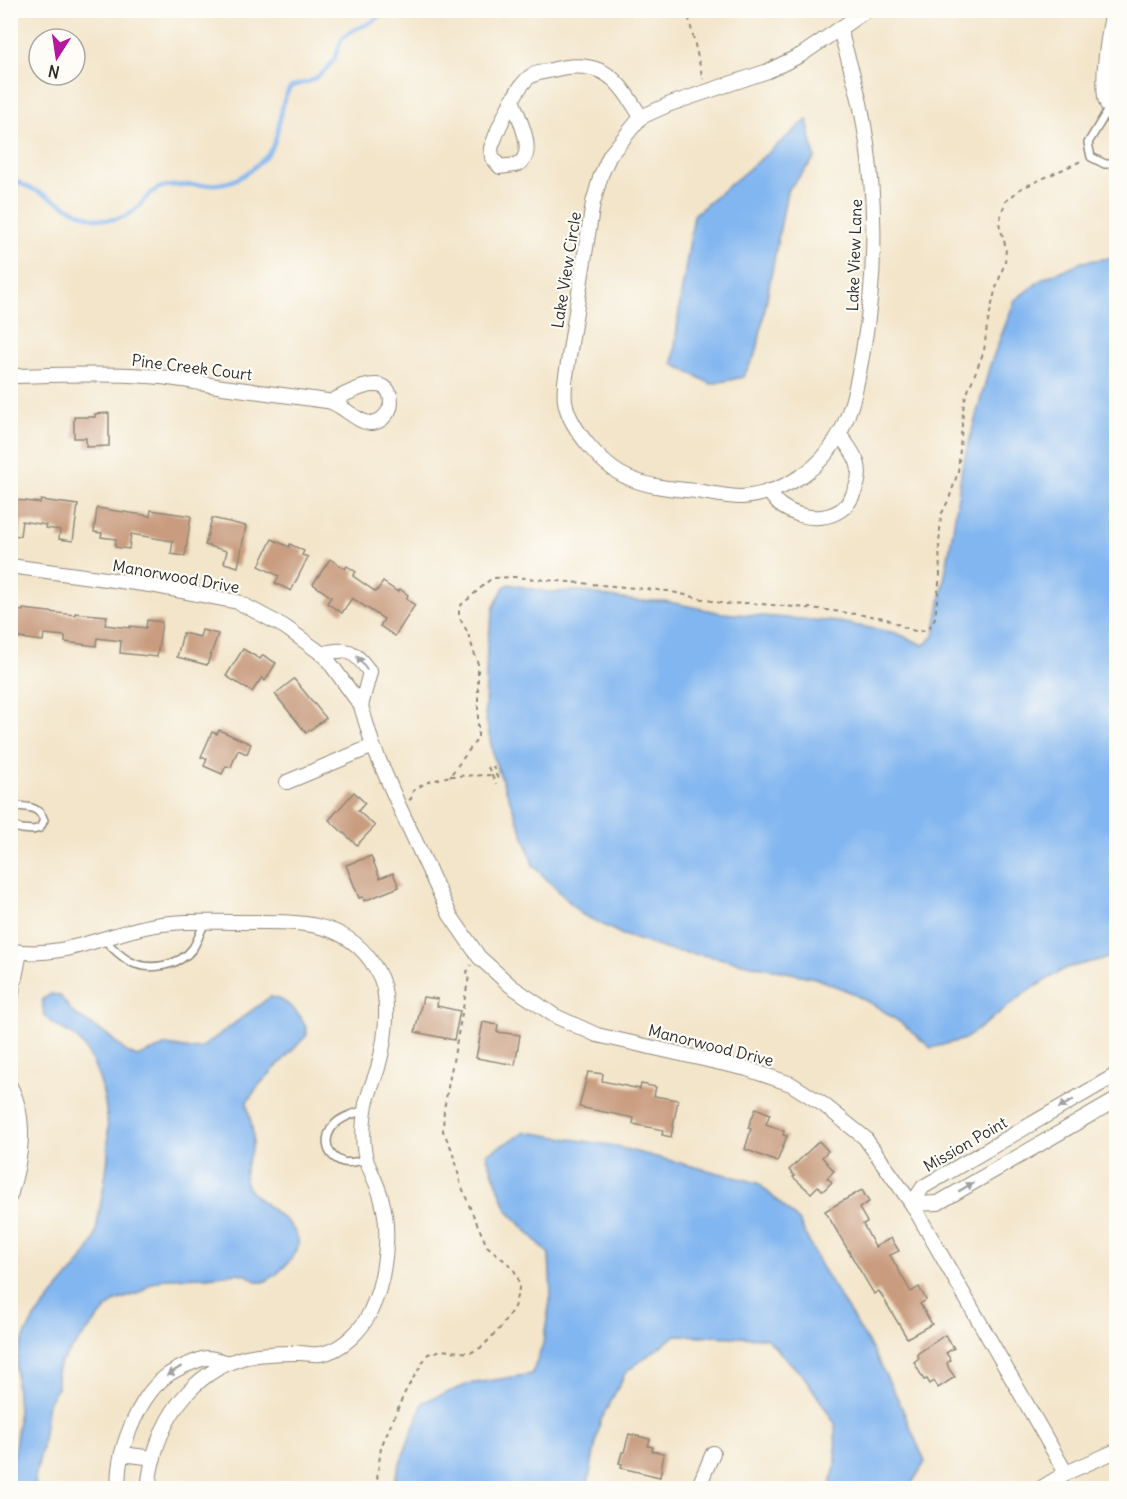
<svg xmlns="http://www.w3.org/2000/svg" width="1127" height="1499" font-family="Delius,sans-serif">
	<rect width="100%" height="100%" fill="#fdfcf7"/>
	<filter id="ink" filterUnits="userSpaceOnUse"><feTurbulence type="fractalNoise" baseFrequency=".0167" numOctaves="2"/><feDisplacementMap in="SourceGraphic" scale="12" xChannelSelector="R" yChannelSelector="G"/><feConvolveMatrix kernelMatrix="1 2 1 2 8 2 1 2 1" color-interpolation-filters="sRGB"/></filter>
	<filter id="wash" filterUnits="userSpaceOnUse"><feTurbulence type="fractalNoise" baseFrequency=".008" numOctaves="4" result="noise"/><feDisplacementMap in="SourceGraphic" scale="24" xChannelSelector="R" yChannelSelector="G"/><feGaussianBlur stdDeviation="1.35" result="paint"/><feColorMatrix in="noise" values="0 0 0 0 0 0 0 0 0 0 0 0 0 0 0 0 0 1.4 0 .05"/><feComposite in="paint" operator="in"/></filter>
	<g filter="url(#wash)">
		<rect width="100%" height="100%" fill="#f3e5ca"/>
		<g fill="#82b6f0" stroke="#56708e" stroke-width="1.5">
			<polygon points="807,120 815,158 787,191 757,351 743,377 711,384 673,364 680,302 694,215"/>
			<polygon points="1116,257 1116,956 1066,968 1031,989 965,1039 931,1048 905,1026 879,1008 848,991 815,978 709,956 668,950 623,935 581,914 533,865 526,842 494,759 485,714 487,644 494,607 504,587 509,584 548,592 583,591 605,596 636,601 664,601 722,613 838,622 896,633 924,645 934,636 953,530 962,468 990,365 1015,300 1044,278 1082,262"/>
			<path d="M51,994L60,996L74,1014L109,1036L125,1051L137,1057L167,1045L191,1049L201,1048L270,997C286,998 307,1018 307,1035L259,1085L247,1102C248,1115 255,1130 253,1143C251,1156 241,1171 246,1184C254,1206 318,1226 292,1258C284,1268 274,1277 264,1282H257L247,1275L237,1273L207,1277L166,1278L151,1284L139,1293L116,1301L108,1307L60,1363L57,1372V1389L48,1402L42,1448L35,1477L36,1488H11C10,1466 17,1444 18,1421C19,1390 10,1371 23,1340C39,1302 77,1276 94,1240C97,1233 97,1222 99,1214C102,1193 108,1172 108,1151C109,1114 104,1073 81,1043C67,1024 39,1029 43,999Z"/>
			<polygon points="526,1132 609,1145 758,1183 799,1221 820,1265 871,1347 898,1399 925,1462 909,1488 829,1488 836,1464 835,1423 806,1379 766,1338 676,1335 626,1372 600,1422 587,1488 391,1488 423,1402 469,1384 532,1374 543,1344 551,1295 549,1254 507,1210 486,1154"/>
		</g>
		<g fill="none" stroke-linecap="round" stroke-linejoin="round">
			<path stroke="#82b6f0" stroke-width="4" d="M10,177C22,186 34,189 47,196C73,209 101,231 131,213C142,206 149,190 162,187C171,185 180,185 189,185C227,185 239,184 266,156C283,138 276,108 290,88C295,84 301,84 308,82C317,78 328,69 333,61C339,53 337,43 345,36C357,25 375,26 384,10"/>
		</g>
		<g id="blocks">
			<g fill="#c99c7f">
				<polygon points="109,413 109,446 86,447 86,438 74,438 74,417 95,417 95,414"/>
				<polygon points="10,499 40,503 41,500 78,505 73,541 59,539 60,530 45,528 46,525 22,521 20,536 10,535"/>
				<polygon points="97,508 150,516 151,510 191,516 185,556 171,554 173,541 131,534 129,549 115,547 116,539 101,537 102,533 94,532"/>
				<polygon points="212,518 246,526 238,567 224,563 227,551 205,545"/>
				<polygon points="272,539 289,547 290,544 304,551 302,555 308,557 291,591 275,583 279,576 259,566"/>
				<polygon points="330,559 345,569 347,566 356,572 353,576 376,592 383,582 398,592 400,589 408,595 406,599 415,605 395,636 380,626 384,619 352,598 342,613 327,603 331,597 313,584"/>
				<polygon points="23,609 75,615 75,613 107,616 105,625 130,628 130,626 146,628 147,620 162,622 157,657 120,653 121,641 97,638 96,646 65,642 65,636 44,634 43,641 12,637 16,610 23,611"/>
				<polygon points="202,630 218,634 207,665 177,657 183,633 200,637"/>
				<polygon points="243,649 260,659 263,655 276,663 265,681 262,677 252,692 226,676"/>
				<polygon points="294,679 326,718 306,733 275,694"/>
				<polygon points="219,730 251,744 247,754 238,750 231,767 226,766 222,774 204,766 207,759 201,757 212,732 217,734"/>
				<polygon points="354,792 365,803 358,811 375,826 357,845 329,820"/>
				<polygon points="371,856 380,878 393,873 399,887 364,901 363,897 359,898 346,865"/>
				<polygon points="423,997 438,999 437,1006 460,1011 454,1040 415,1032"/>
				<polygon points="483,1022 498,1025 497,1032 520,1035 515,1065 476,1058"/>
				<polygon points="588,1072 603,1074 602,1081 640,1089 641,1084 656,1087 654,1096 678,1100 671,1137 662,1135 663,1130 633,1124 634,1118 579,1107"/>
				<polygon points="756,1108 770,1114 766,1124 784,1131 783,1135 787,1136 777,1162 745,1149 751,1129 748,1128"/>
				<polygon points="819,1141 828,1151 822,1157 834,1171 827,1178 832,1182 823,1191 818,1186 811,1193 793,1177 795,1176 789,1170"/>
				<polygon points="862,1190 869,1202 859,1208 867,1222 863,1224 875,1247 891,1238 899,1251 890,1255 911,1292 919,1287 926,1300 920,1304 932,1324 907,1338 879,1291 874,1294 825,1211"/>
				<polygon points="945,1335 954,1348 946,1353 951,1360 947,1363 949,1369 955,1377 938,1388 934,1381 930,1384 927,1379 924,1380 914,1362 919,1358 917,1354"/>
				<polygon points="629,1434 650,1439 648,1446 653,1447 652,1451 664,1453 660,1477 621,1468 622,1464 619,1463 622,1452 624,1452"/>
			</g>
		</g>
	</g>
	<g filter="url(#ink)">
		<use href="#blocks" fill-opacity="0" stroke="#8f887a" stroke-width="1.5"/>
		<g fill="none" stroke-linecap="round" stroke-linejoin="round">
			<g stroke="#8f887a" stroke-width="10">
				<g id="service">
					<polyline points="1109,108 1088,143 1091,157 1105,164 1116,164"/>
					<path d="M10,806C24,807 39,805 44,820L40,828L33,830L22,829L10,826"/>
					<path d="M104,939C112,948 119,955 129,961C149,972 180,966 193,948C198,940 201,930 205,922"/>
					<path d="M365,1110C356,1113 343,1116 335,1124C323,1136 324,1155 343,1162C350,1164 359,1161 366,1159"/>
				</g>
			</g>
			<g stroke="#8f887a" stroke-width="16">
				<g id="minor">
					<path d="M1113,10C1108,36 1102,72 1105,97C1106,106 1112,112 1116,119"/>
					<path d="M840,29C847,57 857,85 862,113C877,192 877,272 863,351C857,385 851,421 830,449C811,476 774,495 741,497C726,497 710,493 696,491C674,489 649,487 629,478C604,468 569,428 565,401C564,395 565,388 565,382L593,203L601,175L610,155L641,117L670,104L768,71L801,55L867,10"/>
					<path d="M512,100C518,116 540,158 515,165C510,166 505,166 500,167L492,157L491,148C497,131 516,85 531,76C535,73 543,72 548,71C572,64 599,63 617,83C627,93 634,106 641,117"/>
					<path d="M10,376C56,375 102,373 147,376C173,377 198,383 223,387C258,392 292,396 327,401C345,403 364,435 383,418C388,413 391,409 391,402C390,368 346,394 332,401"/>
					<path d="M768,491C772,496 776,502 780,505C804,523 843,523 854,492C858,484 860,474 858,465C855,454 846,443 839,434"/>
					<polyline points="10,566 150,585 238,602 285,627 325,656 361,706 373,746 398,804 450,915 479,957 511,986 555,1016 597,1035 747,1069 791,1084 824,1105 865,1138 912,1204 1066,1473"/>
					<path d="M321,654C349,647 353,650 370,672L361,706"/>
					<polyline points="287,782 373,746"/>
					<path d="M10,950C57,960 100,937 145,927C174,920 205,922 235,922C284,923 339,915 371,961C378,971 384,983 385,995C388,1018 384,1046 378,1068C374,1080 369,1092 366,1104C363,1122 361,1144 367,1162C372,1175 379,1187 382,1201C391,1232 385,1281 371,1310C363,1329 342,1351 320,1354C314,1355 306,1353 299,1353C282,1353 263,1353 246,1357C200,1369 168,1407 155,1452C152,1464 148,1477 149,1488"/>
					<polyline points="10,1003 20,952"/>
					<path d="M10,1086C28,1120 21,1160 10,1196"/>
					<polyline points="912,1204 923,1187 1116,1075"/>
					<polyline points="912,1204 938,1203 1116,1100"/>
					<polyline points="122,1454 154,1458"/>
					<path d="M119,1488C115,1455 138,1398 165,1377C174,1370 183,1366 194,1362C197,1361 203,1358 207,1358C214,1358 222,1361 229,1363"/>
					<polyline points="698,1488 713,1453"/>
					<polyline points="1041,1488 1066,1473 1116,1451"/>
				</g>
			</g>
			<g stroke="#8f887a" stroke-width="2" stroke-dasharray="4.5 4.5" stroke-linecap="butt">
				<polyline points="683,10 689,19 703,79"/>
				<polyline points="493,766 499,782"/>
				<polyline points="488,767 496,784"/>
				<polyline points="450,776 496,775"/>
				<polyline points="409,800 411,799 413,791 425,783 450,776 478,738 478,664 467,631 459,617 459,607 492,578 514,577 668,591 725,604 749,603 819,609 885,618 908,629 919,632 929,628 935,618 940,575 939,544 941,515 949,499 958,472 964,401 984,351 987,326 995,291 1005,262 1006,248 999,223 1005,202 1020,189 1081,161"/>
				<polyline points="376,1488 381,1447 406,1390 428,1354 442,1350 470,1353 482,1347 501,1327 514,1307 519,1289 518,1277 512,1267 487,1246 471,1210 460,1182 454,1154 443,1131 444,1109 469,976 467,972 471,965"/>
			</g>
			<use href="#service" stroke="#fff" stroke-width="7"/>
			<use href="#minor" stroke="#fff" stroke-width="14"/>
		</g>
		<defs><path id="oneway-solid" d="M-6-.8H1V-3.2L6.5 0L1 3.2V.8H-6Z" transform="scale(1.5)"/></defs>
		<g fill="#a0a0a0">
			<use href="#oneway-solid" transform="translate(362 663) rotate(-127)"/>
			<use href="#oneway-solid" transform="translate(1066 1104) rotate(150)"/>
			<use href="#oneway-solid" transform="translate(966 1187) rotate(-30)"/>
			<use href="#oneway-solid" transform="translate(174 1371) rotate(148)"/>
		</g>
	</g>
	<g text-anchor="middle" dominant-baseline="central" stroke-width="4.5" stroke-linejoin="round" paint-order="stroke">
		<g font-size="16" fill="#2b2b2b" stroke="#fdfcf7">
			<text transform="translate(854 255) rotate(-88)">Lake View Lane</text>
			<text transform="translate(566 270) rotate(-81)">Lake View Circle</text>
			<text transform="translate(192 367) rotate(7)">Pine Creek Court</text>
			<text transform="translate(176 576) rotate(10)">Manorwood Drive</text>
			<text transform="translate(711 1045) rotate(14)">Manorwood Drive</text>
			<text transform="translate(965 1144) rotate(-30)">Mission Point</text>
		</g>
	</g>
	<rect width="1127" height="1499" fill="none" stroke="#fdfcf7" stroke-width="36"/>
	<g transform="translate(57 57) rotate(192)"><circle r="28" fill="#fdfcf7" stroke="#a9a8a5" stroke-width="1.5"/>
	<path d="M0-4.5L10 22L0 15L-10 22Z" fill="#b5179e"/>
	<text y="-9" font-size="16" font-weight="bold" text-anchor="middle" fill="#2b2b2b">N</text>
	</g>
</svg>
